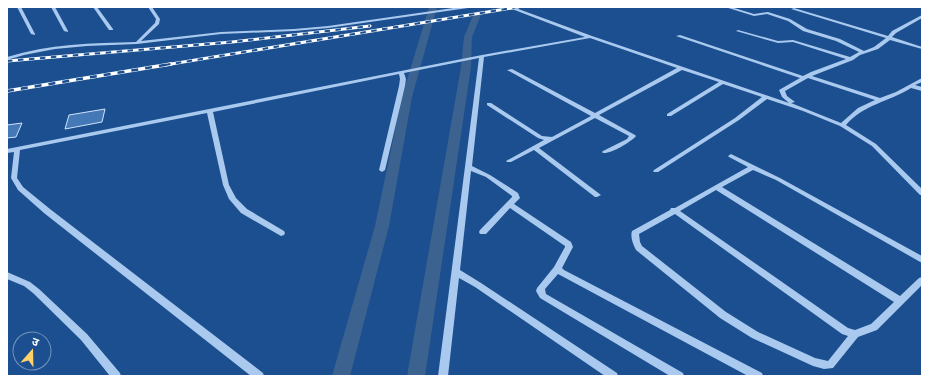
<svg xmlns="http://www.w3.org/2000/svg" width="929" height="383" font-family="'Exo 2','Noto Sans Devanagari',sans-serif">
	<rect width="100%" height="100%" fill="#1b4f8f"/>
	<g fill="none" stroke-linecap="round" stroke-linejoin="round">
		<g fill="#3c6290" fill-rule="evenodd">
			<polygon points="429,7 437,7 412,97 389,226 350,376 332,376 375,226 402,97"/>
			<polygon points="474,13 477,13 481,15 472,37 471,67 425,376 407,376 461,67 464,37"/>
		</g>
	</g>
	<g fill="#4478b7" stroke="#cfe3fa">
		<polygon points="105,109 102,122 65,129 69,115"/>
		<polygon points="22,123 16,137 7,138 7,125"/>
	</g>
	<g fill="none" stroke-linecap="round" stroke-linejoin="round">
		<g fill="#a9c9ee" fill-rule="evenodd">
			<polygon points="17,7 21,7 35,34 35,35 31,34"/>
			<polygon points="51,7 55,7 68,31 68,32 64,31"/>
			<polygon points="93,7 97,7 113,29 113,30 109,30"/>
			<path d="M148,7H152L160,19L159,24L141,41L221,32L294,29L328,26L460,7H470L468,8L328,28L294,31L221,34L137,44L87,46L55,49L24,55L7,60V57C49,44 92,43 136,42L155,23L156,19Z"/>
			<path d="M507,7H513L592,36L789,103L782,97L779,90L800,78L676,36L680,35L803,76L811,72L846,59L793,42L778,43L736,31L738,30L778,41L793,40L850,57L859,52L836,41L803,31L788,21L767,14L754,16L725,7H731L754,14L768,12L790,19L807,29L840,39L864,51L874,47L886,38L791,9L794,8L888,36L892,31L922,15V18L896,33L892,37L922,47V49L890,40L878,49L860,55L853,60L812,76L880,98L896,92L922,78V82L915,85L922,87V91L911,88C889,102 864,104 846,125L876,144L922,189V195H920L872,146L840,126L803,111L767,99L739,120L658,172H654L653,171L654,170L735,118L762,97L723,84L671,116H667V114L719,82L682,70L599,115L635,135L636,136C631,142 611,154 603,153L602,152L603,151L627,139L629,136L595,118L539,148L601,195L597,197H595L534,150L511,162H507L506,161L544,140L538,138L487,105V103H491L542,136L552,137L591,116L507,70L512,69L595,113L677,68L590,38L484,57L472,166L490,175L518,193L520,198L514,204L571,242L573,247L562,268L564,270L762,373L763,376H748L558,274L545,289L546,294L683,373L684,376H670L540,298L536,291L537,288L554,267L565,247V246L510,208L486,234H480L479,232L480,230L512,197V196L486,177L471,171L460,270L481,283L617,373L618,376H605L475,287L459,278L448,376H438L479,58L404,73L406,79L405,86L385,170L382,172L379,170L399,86L400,79L399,74L213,112L229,185L236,198L247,209L284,231L285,233L284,235L281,236L241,213L229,199L223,185L207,113L20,150L17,178L23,187L50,209L263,373L264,376H251L44,213L18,190L11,178L14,152L7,153V149L482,55L585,37ZM808,78L875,100L858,108L841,123L791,103L795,102L787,96L785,91Z"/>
			<path d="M731,154L780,178L922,256V263L776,180L753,170L722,187L900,296L919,278L922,277V285L877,330L858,337L833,368L824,369L813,366L752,338L720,318L636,250C633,244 630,237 632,231L670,210L671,208H675L748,167L729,157L728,156ZM716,190L894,302L871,324L855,330L848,328L680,211ZM675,214L842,334L848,336L828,361L815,358L758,332L726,312L642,246L640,242L639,234Z"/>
			<polygon points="7,272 30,282 39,289 87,334 120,373 121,376 110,376 81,340 33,293 24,286 7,279"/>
		</g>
		<g stroke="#fff" stroke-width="3">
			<g id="rail-far1">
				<polyline points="7,61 232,42 370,26"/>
				<polyline points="165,65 518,7"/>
			</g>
		</g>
		<g stroke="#fff" stroke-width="3.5">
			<polyline id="rail" points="7,91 171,64"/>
		</g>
		<use href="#rail-far1" stroke="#1b4f8f" stroke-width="2" stroke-dasharray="5.5" stroke-linecap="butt"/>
		<use href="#rail" stroke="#1b4f8f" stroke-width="2.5" stroke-dasharray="7" stroke-linecap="butt"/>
	</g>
	<rect width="929" height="383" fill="none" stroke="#ffffff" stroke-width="16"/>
	<g transform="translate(32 351) rotate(20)"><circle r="19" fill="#1b4f8f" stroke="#7695bc"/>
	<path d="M0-3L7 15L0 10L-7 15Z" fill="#ffd166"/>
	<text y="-6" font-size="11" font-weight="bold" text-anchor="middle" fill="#ffffff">उ</text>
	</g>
</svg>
